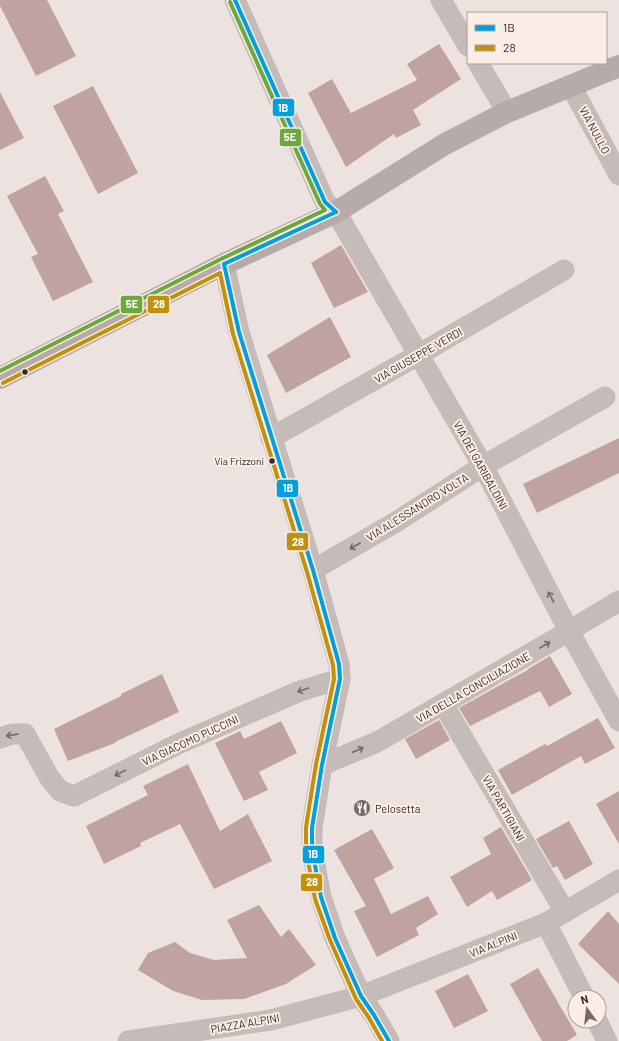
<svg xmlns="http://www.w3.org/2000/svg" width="619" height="1041" font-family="Barlow,sans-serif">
	<rect width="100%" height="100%" fill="#ece3e0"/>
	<g fill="#c0a3a1">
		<polygon points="0,0 47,0 76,56 36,76 0,6"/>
		<polygon points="439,44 461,79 413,110 421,125 396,138 394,134 346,167 308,93 332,79 351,113 417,80 407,64"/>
		<polygon points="93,86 138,173 98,194 53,106"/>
		<polygon points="0,92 24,138 0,150"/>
		<polygon points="45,176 64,211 58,214 93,282 53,301 31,257 38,254 7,196"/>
		<polygon points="341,245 368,292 334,308 311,263"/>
		<polygon points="330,317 351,357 286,393 267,355"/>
		<polygon points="619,438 619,473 537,513 523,484"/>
		<polygon points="550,656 572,694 549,707 540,691 470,726 459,708 509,680 528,670 528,669"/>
		<polygon points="162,674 179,712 115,742 115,743 68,761 54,729 121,696 121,694"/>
		<polygon points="598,718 615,748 585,764 581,756 512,795 498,770 545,744 547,746"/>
		<polygon points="439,720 450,740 416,759 405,739"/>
		<polygon points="281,721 297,753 259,772 268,790 244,801 215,743 240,731 244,739"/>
		<polygon points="188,764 220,831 248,814 272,861 214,889 180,824 140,843 141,846 104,864 86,826 148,795 143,786"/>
		<polygon points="619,791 619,844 596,804"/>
		<polygon points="569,821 593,864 565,880 557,866 553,868 536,839"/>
		<polygon points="501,827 532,880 497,900 492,891 467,907 450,877 491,854 483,838"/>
		<polygon points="372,829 394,868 374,879 391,914 428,896 438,914 416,928 419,935 377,957 354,911 366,906 334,850"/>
		<polygon points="259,905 281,937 289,929 316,965 286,984 244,999 202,1000 173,991 138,970 148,953 175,942 190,953 214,960 247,958 227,920"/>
		<polygon points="608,911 619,924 619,984 578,944"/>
		<polygon points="538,968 577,1035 567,1041 542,1041 510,984"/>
		<polygon points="468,974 488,1011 454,1028 435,991"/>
	</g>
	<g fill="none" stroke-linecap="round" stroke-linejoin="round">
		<g stroke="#c5bbb9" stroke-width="21">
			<polyline points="235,0 325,202 336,212 483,466 569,631 619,721"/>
			<polyline points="441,0 468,46"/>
			<polyline points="478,63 507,112"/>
			<polyline points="571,86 619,175"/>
			<polyline points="224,264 239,332 313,570 339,664 340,679 322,765 312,828 312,841 314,860 321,897 335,938 361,996 374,1015 389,1041"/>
			<polyline points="271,438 418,355 564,270"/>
			<polyline points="313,570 396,522 483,466 605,397"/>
			<polyline points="443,704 565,912"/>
			<polyline points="0,738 12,734 25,734 49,777 60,791 74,796 178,744 300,691 340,679"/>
			<polyline points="322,765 377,742 569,631 619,601"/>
			<polyline points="546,923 584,997"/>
			<polyline points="597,1021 607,1041"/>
			<polyline points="128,1041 271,1020 361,996 546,923 619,880"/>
		</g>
		<polyline stroke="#b6aba9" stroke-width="22" points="0,378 224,264 336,212 445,144 507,112 619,66"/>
		<g stroke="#faece6" stroke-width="7">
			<g id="bus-1">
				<polyline points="235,0 325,202 336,212"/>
				<polyline points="224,264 239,332 313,570 339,664 340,679 322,765 312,828 312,841 314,860 321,897 335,938 361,996 374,1015 389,1041"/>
				<polyline points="224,264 336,212"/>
			</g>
		</g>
		<g stroke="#faece6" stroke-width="7">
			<polyline id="bus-2" points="3,383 220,273 233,334 307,572 333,665 334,679 316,764 306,827 306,842 308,861 315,899 330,940 356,999 369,1018 382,1041"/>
		</g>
		<g stroke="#faece6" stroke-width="7">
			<polyline id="bus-3" points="0,371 221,259 325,210 320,204 230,2"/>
		</g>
		<use href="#bus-1" stroke="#00a0de" stroke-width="4"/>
		<use href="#bus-2" stroke="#bf910c" stroke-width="4"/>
		<use href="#bus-3" stroke="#6ba93d" stroke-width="4"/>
	</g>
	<defs><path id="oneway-shaft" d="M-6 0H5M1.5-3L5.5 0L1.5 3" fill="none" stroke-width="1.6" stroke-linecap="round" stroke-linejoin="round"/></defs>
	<g stroke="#766a69">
		<use href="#oneway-shaft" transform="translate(355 546) rotate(150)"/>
		<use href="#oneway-shaft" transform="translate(551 597) rotate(-118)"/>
		<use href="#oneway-shaft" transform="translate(545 645) rotate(-30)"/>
		<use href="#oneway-shaft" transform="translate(303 690) rotate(161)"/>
		<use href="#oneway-shaft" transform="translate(12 735) rotate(172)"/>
		<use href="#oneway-shaft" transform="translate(358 750) rotate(-23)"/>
		<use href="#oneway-shaft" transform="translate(120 773) rotate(153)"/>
	</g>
	<defs>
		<g id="restaurant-disc" transform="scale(0.9)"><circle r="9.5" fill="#766968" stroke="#faece6"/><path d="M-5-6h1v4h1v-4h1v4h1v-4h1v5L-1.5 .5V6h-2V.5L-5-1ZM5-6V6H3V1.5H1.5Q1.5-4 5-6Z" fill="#fff"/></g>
	</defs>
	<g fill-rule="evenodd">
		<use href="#restaurant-disc" x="362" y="808"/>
	</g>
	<g fill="#362827" stroke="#faece6" stroke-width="1.5">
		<circle cx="25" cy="372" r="3.5"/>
		<circle cx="272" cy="461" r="3.5"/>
	</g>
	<g text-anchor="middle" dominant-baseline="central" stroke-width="4" stroke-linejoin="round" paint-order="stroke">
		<g font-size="10" fill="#362827" stroke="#faece6" text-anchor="end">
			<text x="264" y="461">Via Frizzoni</text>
		</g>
		<g font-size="11" fill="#362827" stroke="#faece6">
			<text transform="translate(595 130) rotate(62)">VIA NULLO</text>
			<text transform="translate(418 355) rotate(-30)">VIA GIUSEPPE VERDI</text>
			<text transform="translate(481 465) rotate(61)">VIA DEI GARIBALDINI</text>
			<text transform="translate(417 507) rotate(-32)">VIA ALESSANDRO VOLTA</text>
			<text transform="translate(473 687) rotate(-30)">VIA DELLA CONCILIAZIONE</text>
			<text transform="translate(190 740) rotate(-25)">VIA GIACOMO PUCCINI</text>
			<text transform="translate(504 808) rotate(60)">VIA PARTIGIANI</text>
			<text transform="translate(493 944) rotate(-22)">VIA ALPINI</text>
			<text transform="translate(245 1023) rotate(-10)">PIAZZA ALPINI</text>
		</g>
		<g font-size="11" fill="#362827" stroke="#faece6" text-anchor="start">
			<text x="375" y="808">Pelosetta</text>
		</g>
	</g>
	<g stroke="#faece6" stroke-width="1.5">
		<rect x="272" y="98" width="23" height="19" rx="4" fill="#00a0de"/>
		<rect x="279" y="128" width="23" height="19" rx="4" fill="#6ba93d"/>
		<rect x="120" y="295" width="23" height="19" rx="4" fill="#6ba93d"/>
		<rect x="147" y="295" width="23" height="19" rx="4" fill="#bf910c"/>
		<rect x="276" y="479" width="23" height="19" rx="4" fill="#00a0de"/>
		<rect x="286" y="532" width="23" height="19" rx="4" fill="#bf910c"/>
		<rect x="302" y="845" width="23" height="19" rx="4" fill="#00a0de"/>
		<rect x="300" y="873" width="23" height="19" rx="4" fill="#bf910c"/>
	</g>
	<g font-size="11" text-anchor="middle" font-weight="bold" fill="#fff">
		<text x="283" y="112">1B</text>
		<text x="290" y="141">5E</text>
		<text x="132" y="308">5E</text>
		<text x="159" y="308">28</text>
		<text x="288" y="492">1B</text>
		<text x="298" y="546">28</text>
		<text x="313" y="858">1B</text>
		<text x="312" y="886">28</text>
	</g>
	<rect x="467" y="12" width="140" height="52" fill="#faece6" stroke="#ac9e9a"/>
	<rect x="475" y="25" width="20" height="6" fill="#00a0de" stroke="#ac9e9a"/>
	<text x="503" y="32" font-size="12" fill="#362827">1B</text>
	<rect x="475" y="45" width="20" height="6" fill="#bf910c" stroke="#ac9e9a"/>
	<text x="503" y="52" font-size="12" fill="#362827">28</text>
	<g transform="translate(587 1009) rotate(345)"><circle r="19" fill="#faece6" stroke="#ac9e9a"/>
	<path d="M0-3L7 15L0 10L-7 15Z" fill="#766968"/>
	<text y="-6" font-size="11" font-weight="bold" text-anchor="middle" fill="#362827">N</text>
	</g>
</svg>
